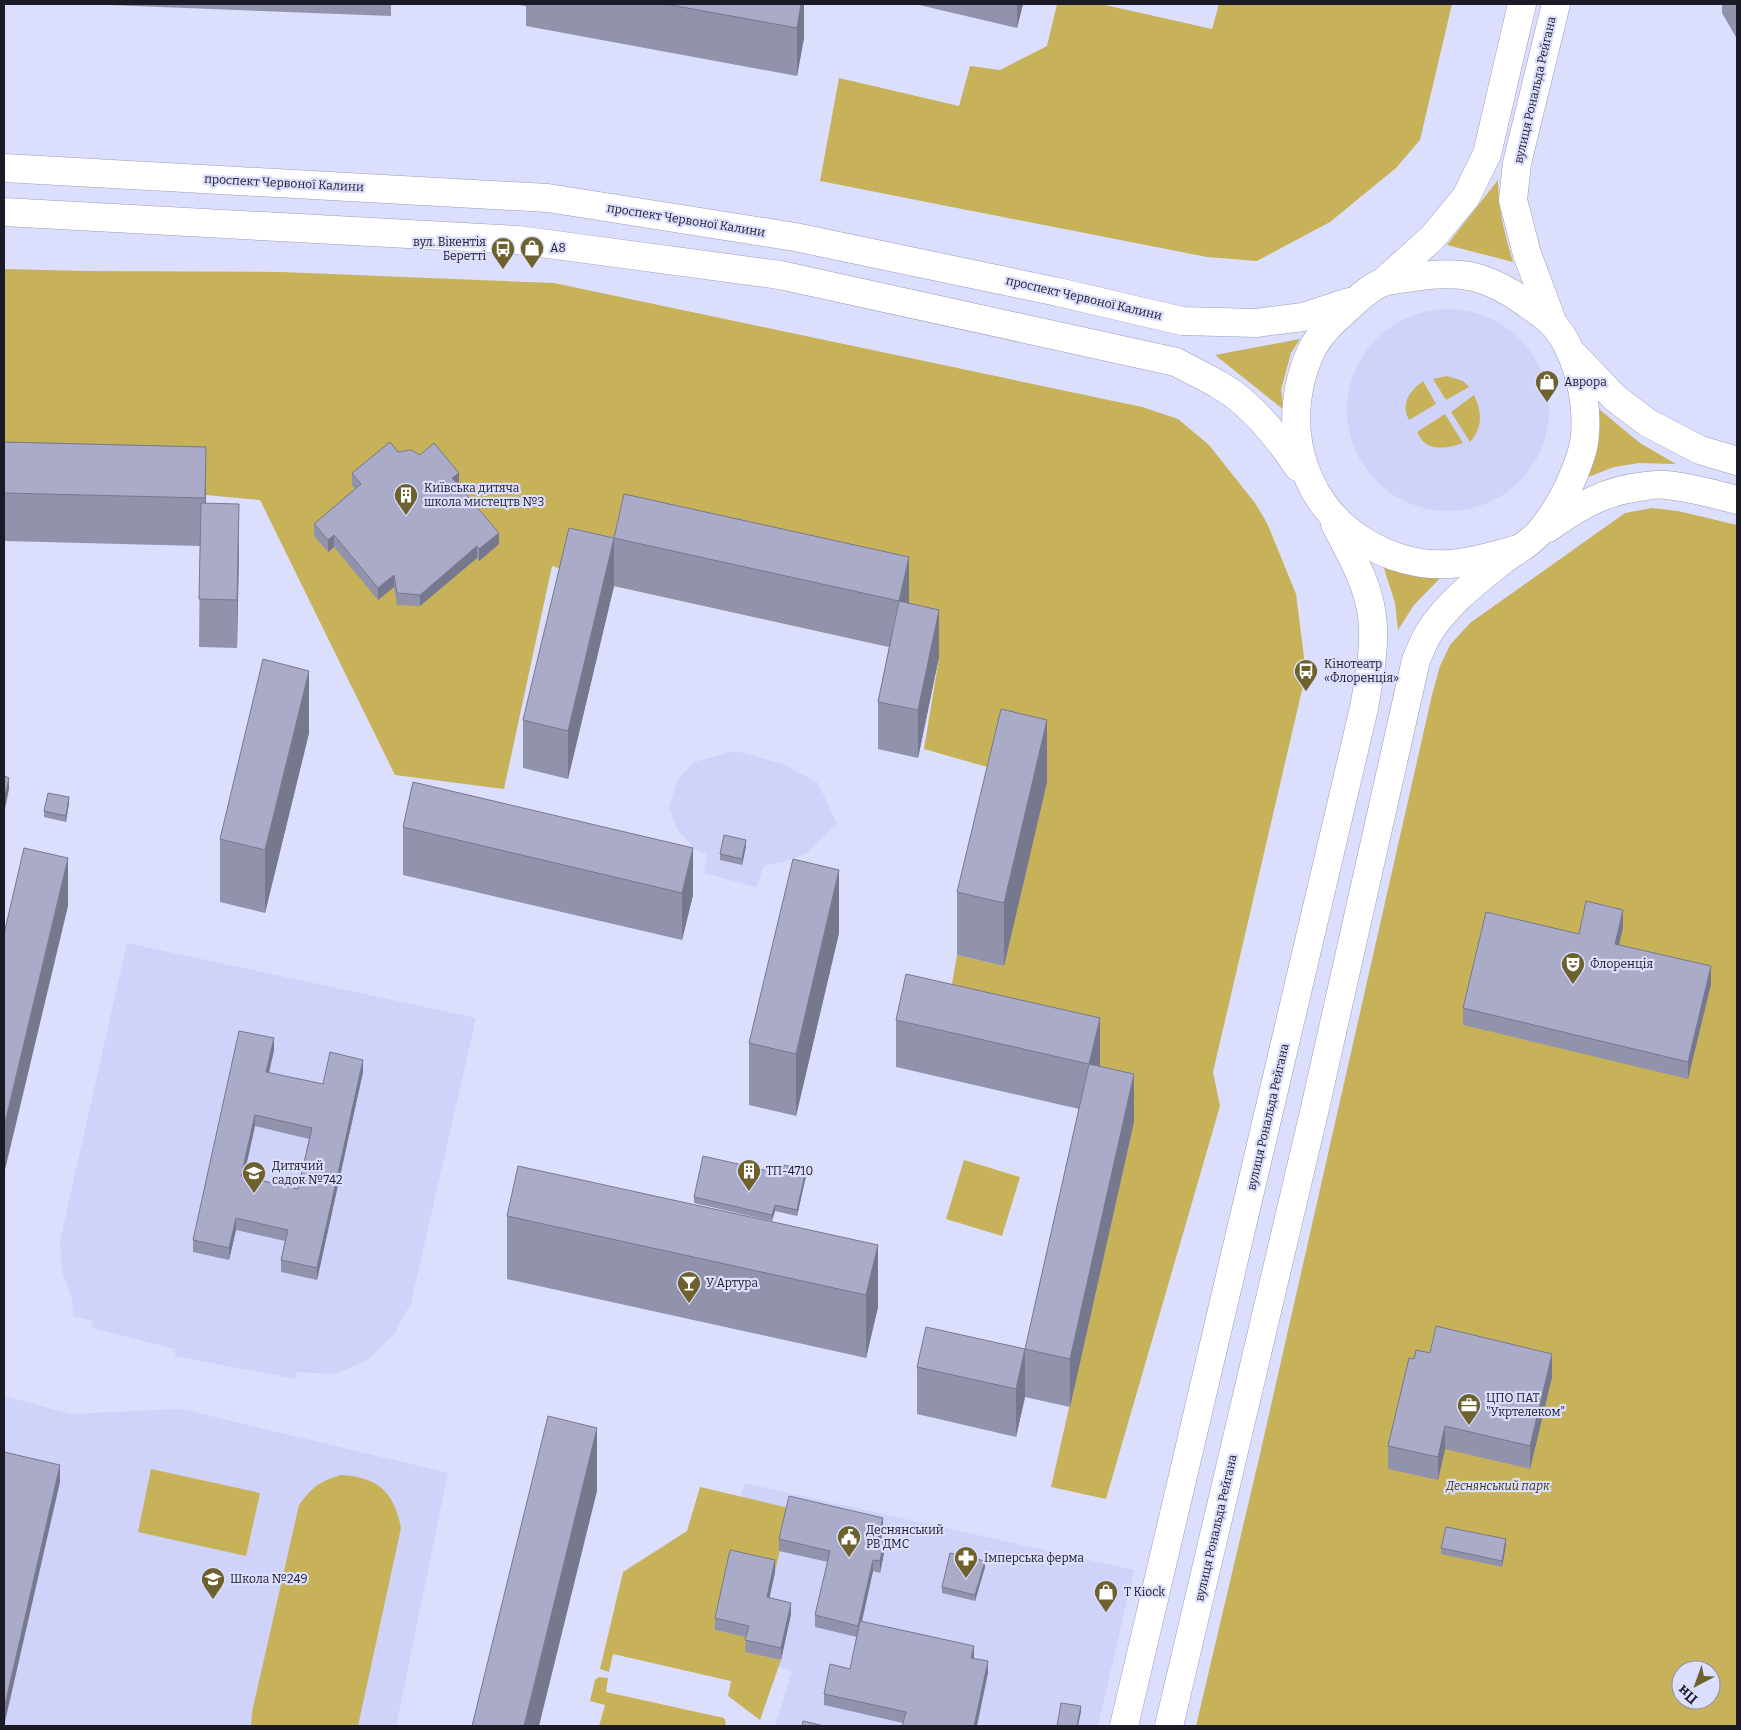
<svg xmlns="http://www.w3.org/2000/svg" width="1741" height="1730" font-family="Bitter,serif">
	<rect width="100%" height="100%" fill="#dcdefe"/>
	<g fill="#cfd2f9">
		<circle cx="1448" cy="410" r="101"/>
		<polygon points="735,751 783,764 818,783 837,824 805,854 786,861 764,866 756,887 704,873 707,854 696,850 677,829 669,807 677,781 694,762"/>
		<polygon points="127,943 476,1018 411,1303 394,1334 369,1359 336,1374 297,1372 296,1379 175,1356 175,1349 92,1328 93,1321 73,1316 72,1299 62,1271 60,1241"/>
		<polygon points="4,1396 71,1414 181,1409 448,1473 396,1726 4,1726"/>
		<polygon points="744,1483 1134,1570 1098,1726 775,1726 792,1671 708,1645"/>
	</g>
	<g fill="#c7b259" fill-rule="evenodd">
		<polygon points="1057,4 1101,4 1212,29 1219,4 1452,4 1420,140 1396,168 1330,222 1257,261 1207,257 820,181 839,78 959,106 970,66 1000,70 1047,46"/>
		<path d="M1498,180C1498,209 1505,235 1513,262L1447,245Z"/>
		<polygon points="4,269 85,271 281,272 554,283 1142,407 1178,419 1209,445 1255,503 1267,523 1296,594 1306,673 1213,1072 1220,1106 1106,1499 1051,1487 1134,1122 944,1030 957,955 1004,966 1001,771 924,749 939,658 614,586 552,566 504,789 395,775 260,500 206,495 4,490"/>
		<polygon points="1300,339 1291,353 1281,390 1284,410 1215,355"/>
		<polygon points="1447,376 1463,381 1469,387 1446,400 1433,379"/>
		<path d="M1423,381L1436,404L1409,420C1400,403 1410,391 1423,381Z"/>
		<path d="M1474,395C1482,412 1483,427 1470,442L1451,412Z"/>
		<polygon points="1594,405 1640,443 1676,464 1639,463 1614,467 1583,479"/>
		<path d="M1445,414L1463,443C1452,447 1435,451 1425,443C1422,441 1419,436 1417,432Z"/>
		<path d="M1652,508L1678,511L1737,525V1726H1196L1260,1454L1432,695L1440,666L1450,645L1470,623L1625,513ZM1681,1670H1711V1700H1681Z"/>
		<polygon points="1382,562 1445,573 1414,605 1398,630 1395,603"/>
		<polygon points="964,1160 1020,1177 1002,1236 946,1219"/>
		<polygon points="151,1469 260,1493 246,1556 138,1532"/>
		<path d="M341,1475C378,1477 394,1492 401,1528L358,1726H251L252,1712L299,1505C312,1487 320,1481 341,1475Z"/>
		<polygon points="700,1487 789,1508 775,1572 715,1630 749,1637 746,1652 781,1660 760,1720 728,1696 731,1681 613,1654 609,1672 600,1669 623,1572 687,1531"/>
		<polygon points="599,1677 608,1678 606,1692 724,1718 726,1723 725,1726 599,1726 605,1705 590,1701 595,1680"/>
	</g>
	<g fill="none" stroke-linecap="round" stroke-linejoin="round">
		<g stroke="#9a9cb9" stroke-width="29">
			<g id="secondary">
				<polyline points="4,168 548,198 795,237 1058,292 1182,321 1256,323 1303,317 1349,302"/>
				<path d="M4,212L518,240L780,275L1176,362C1198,374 1224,385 1243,402C1265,421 1282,443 1298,467"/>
				<polyline points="1383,282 1432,238 1466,197 1487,154 1522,4"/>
				<polyline points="1552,321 1527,254 1513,200 1517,163 1556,4"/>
				<polyline points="1574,355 1615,398 1648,423 1700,450 1737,461"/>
				<path d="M1548,528C1581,505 1606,490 1646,486C1652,485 1659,484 1665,485C1690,487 1714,494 1737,500"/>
				<path d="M1124,1726L1364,708C1369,680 1376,644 1372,616C1368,583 1350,553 1335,524"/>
				<path d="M1169,1726L1315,1108L1416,660C1421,650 1424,639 1430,631C1449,602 1477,581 1503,560C1514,552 1529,544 1538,534C1557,512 1572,483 1581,455C1594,417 1578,340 1544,316C1522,300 1501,284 1474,277C1455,273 1434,274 1415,277C1405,278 1393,279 1384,282C1369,287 1356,301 1345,311C1333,321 1321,333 1313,347C1279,415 1297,500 1363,541C1388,557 1419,566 1449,564C1472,563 1496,555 1518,549"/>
			</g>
		</g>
		<use href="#secondary" stroke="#fff" stroke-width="28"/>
	</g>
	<g fill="#9193ad" fill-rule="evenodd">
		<polygon points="84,4 391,4 391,16"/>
		<polygon points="512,4 804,4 804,38 797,76 526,26 526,6"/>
		<polygon points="915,4 1023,4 1017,28"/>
		<polygon points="1722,4 1737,4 1737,39 1722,13"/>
		<polygon points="4,442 206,447 206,503 239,551 237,648 199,647 200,546 4,541"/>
		<polygon points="398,452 459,485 499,544 479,561 477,558 420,606 397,605 394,587 378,600 334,547 328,552 314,536 314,524 355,489 352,485 352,473"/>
		<polygon points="614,538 909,603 939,657 918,758 878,749 878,702 889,647 614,586 568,779 523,768 523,720"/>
		<polygon points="309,733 265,913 220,902 220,839"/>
		<polygon points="413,782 693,895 682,940 403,875 403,827"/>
		<polygon points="1047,782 1004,966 957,955 957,892"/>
		<polygon points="69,803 66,822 44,817 44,811"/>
		<polygon points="746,846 742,865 720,860 720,854"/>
		<polygon points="1623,928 1619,945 1711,984 1688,1079 1463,1025 1463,1008 1579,934"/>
		<polygon points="839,933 796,1116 749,1105 749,1043"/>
		<polygon points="896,1020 1100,1066 1134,1122 1070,1407 1025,1397 1016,1437 917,1414 917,1367 1025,1349 1079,1109 896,1067"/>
		<path d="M274,1050L269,1073L323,1084L363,1072L317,1280L281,1272V1260L285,1241L236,1230L229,1260L193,1252V1240ZM255,1126L309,1139L298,1189L244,1176Z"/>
		<polygon points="782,1174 806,1176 797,1216 775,1211 772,1221 694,1203 694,1197"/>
		<polygon points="507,1216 878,1245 878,1307 866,1358 507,1279"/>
		<polygon points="1430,1353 1552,1377 1530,1469 1445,1449 1438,1480 1388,1469 1388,1446 1414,1359"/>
		<polygon points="883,1530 881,1541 884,1553 880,1573 873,1571 862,1622 973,1658 988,1673 903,1723 824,1705 824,1694 850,1669 857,1637 815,1627 815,1615 828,1562 779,1551 779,1539"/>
		<polygon points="1506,1545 1502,1567 1441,1554 1441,1548"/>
		<polygon points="985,1567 975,1601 942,1593 942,1587"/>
		<polygon points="775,1572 769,1598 791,1614 781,1660 745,1652 746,1637 715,1630 715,1618"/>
	</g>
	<g fill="#76788d">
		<polygon points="801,4 804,4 804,38 797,76 797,28"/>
		<polygon points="1017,4 1023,4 1017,28"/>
		<polygon points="206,447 206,495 205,546 205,498"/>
		<polygon points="459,473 459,485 452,478"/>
		<polygon points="239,504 239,551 237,648 237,600"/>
		<polygon points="499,533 499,544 479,561 479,549"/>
		<polygon points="334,535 334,547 328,552 328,540"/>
		<polygon points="614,538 614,586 568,779 568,731"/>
		<polygon points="477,546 477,558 420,606 420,595"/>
		<polygon points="909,557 909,604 899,601"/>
		<polygon points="394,575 394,587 378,600 378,588"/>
		<polygon points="939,610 939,657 918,758 918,710"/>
		<polygon points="309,671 309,733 265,913 265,850"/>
		<polygon points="1047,720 1047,782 1004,966 1004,903"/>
		<polygon points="9,778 9,789 4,813 4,801"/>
		<polygon points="69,797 69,803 66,822 66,816"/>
		<polygon points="746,840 746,846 742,865 742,859"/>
		<polygon points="693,848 693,895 682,940 682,893"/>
		<polygon points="68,858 68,906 4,1174 4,1127"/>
		<polygon points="839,870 839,933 796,1116 796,1054"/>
		<polygon points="1623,910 1623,928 1615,961 1615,944"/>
		<polygon points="1711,966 1711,984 1688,1079 1688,1062"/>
		<polygon points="1100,1018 1100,1066 1089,1064"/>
		<polygon points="274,1038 274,1050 266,1084 266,1072"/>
		<polygon points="363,1060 363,1072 317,1280 317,1268"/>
		<polygon points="1134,1074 1134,1122 1070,1407 1070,1359"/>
		<polygon points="255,1115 255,1126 241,1187 241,1176"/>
		<polygon points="806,1170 806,1176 797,1216 797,1210"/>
		<polygon points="775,1205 775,1211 772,1221 772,1215"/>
		<polygon points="236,1218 236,1230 229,1260 229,1248"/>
		<polygon points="878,1245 878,1307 866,1358 866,1295"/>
		<polygon points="1025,1349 1025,1397 1016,1437 1016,1389"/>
		<polygon points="1552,1354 1552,1377 1530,1469 1530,1446"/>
		<polygon points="1445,1426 1445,1449 1438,1480 1438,1457"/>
		<polygon points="597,1428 597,1491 539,1726 524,1726"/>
		<polygon points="60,1465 60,1482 4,1726 4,1709"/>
		<polygon points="883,1518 883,1530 878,1552 878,1540"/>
		<polygon points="1506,1539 1506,1545 1502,1567 1502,1561"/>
		<polygon points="884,1542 884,1553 880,1573 880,1561"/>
		<polygon points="775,1560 775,1572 767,1609 767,1597"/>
		<polygon points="873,1560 873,1571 858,1637 858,1626"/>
		<polygon points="985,1561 985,1567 975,1601 975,1595"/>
		<polygon points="791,1603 791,1614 781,1660 781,1648"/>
		<polygon points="974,1646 974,1658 971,1658"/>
		<polygon points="988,1661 988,1673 977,1726 974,1726"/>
		<polygon points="1081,1706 1081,1712 1078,1726 1077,1726"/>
	</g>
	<g fill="#a9abc9" stroke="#76788d" fill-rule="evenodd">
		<polygon points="665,4 801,4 797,28"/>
		<polygon points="4,442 206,447 205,498 4,493"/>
		<polygon points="390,442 398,452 411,450 420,455 434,443 459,473 452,478 499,533 479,549 477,546 420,595 397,593 394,575 378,588 334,535 328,540 314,524 361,484 352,473"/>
		<polygon points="624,494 909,557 899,601 614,538"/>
		<polygon points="201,503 239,504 237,600 199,599"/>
		<polygon points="569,528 614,538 568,731 523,720"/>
		<polygon points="899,601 939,610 918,710 878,702"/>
		<polygon points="263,659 309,671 265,850 220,839"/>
		<polygon points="1001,709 1047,720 1004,903 957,892"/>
		<polygon points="4,776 9,778 4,801"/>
		<polygon points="413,782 693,848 682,893 403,827"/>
		<polygon points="48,793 69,797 66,816 44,811"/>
		<polygon points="724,835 746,840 742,859 720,854"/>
		<polygon points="24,848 68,858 4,1127 4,934"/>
		<polygon points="793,859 839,870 796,1054 749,1043"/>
		<polygon points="1586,901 1623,910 1615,944 1711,966 1688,1062 1463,1008 1486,912 1579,934"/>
		<polygon points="906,974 1100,1018 1089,1064 896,1020"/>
		<path d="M239,1031L274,1038L266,1072L323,1084L330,1052L363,1060L317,1268L281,1260L288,1230L236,1218L229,1248L193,1240ZM255,1115L312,1128L298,1189L241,1176Z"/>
		<polygon points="1089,1064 1134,1074 1070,1359 1025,1349"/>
		<polygon points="703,1156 782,1174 784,1165 806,1170 797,1210 775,1205 772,1215 694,1197"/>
		<polygon points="518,1166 878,1245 866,1295 507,1216"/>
		<polygon points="1436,1326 1552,1354 1530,1446 1445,1426 1438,1457 1388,1446 1409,1358 1414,1359 1416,1350 1430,1353"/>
		<polygon points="926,1327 1025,1349 1016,1389 917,1367"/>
		<polygon points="548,1416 597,1428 524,1726 472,1726"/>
		<polygon points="4,1452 60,1465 4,1709"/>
		<polygon points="789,1496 883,1518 878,1540 884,1542 880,1561 873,1560 858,1626 815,1615 830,1551 779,1539"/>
		<polygon points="1446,1527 1506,1539 1502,1561 1441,1548"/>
		<polygon points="730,1550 775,1560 767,1597 791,1603 781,1648 745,1640 749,1626 715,1618"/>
		<polygon points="950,1553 985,1561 975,1595 942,1587"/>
		<polygon points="860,1621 974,1646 971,1658 988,1661 974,1726 902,1726 906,1712 824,1694 830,1664 850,1669"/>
		<polygon points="1061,1703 1081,1706 1077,1726 1057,1726"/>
		<polygon points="803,1721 824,1726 802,1726"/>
	</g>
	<defs>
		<g id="shop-pin" transform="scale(1.25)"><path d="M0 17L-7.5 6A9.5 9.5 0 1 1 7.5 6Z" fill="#6d612e" stroke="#dcdefe"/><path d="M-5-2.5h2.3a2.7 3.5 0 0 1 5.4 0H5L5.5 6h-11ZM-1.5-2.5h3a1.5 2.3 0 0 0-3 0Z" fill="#fff"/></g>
		<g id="bus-pin" transform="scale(1.25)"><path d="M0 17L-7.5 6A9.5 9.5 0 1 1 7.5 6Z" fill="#6d612e" stroke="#dcdefe"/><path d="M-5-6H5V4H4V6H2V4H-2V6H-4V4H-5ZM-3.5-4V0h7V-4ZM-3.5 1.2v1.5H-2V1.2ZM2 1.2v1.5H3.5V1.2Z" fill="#fff"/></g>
		<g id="building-pin" transform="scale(1.25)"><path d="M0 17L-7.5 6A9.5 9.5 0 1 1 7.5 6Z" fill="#6d612e" stroke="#dcdefe"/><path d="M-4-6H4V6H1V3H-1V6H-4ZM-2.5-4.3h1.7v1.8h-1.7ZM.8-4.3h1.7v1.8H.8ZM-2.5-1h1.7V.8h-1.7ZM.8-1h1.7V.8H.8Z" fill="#fff"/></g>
		<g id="theatre-pin" transform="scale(1.25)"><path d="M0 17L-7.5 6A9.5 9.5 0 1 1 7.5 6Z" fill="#6d612e" stroke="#dcdefe"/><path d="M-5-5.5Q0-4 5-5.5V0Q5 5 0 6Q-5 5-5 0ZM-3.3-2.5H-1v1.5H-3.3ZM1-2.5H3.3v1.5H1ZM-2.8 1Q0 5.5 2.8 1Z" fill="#fff"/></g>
		<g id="school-pin" transform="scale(1.25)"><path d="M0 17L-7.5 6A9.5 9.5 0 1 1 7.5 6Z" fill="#6d612e" stroke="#dcdefe"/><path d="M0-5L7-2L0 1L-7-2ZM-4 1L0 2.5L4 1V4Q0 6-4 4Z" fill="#fff"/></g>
		<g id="bar-pin" transform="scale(1.25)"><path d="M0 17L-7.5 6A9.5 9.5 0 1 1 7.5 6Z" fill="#6d612e" stroke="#dcdefe"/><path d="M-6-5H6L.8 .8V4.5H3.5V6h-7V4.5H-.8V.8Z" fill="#fff"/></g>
		<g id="office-pin" transform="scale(1.25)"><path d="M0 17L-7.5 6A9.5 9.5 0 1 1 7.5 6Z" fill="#6d612e" stroke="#dcdefe"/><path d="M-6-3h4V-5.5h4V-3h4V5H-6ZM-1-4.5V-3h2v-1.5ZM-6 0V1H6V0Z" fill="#fff"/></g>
		<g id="civic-pin" transform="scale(1.25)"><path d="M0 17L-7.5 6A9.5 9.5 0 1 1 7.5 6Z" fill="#6d612e" stroke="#dcdefe"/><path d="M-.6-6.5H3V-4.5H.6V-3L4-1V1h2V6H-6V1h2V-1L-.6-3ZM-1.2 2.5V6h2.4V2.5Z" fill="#fff"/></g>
		<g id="pharmacy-pin" transform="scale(1.25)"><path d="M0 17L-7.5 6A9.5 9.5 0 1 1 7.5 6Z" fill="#6d612e" stroke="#dcdefe"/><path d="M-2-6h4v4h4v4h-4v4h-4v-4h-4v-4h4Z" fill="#fff"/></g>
	</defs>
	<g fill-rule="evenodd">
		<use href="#shop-pin" x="532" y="248"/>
		<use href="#bus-pin" x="503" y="249"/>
		<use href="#shop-pin" x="1547" y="382"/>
		<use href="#building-pin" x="406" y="495"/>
		<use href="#bus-pin" x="1306" y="671"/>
		<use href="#theatre-pin" x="1573" y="964"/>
		<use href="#building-pin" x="749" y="1171"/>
		<use href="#school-pin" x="254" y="1173"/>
		<use href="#bar-pin" x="689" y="1283"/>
		<use href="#office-pin" x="1469" y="1405"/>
		<use href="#civic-pin" x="849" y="1537"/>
		<use href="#pharmacy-pin" x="966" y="1558"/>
		<use href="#school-pin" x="213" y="1579"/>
		<use href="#shop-pin" x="1106" y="1592"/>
	</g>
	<g text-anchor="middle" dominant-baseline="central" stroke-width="4.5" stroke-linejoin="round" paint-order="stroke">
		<g font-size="12" fill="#1a1b26" stroke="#dcdefe">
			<text transform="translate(1535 90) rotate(-77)">вулиця Рональда Рейгана</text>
			<text transform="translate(284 183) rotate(3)">проспект Червоної Калини</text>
			<text transform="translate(686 220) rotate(9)">проспект Червоної Калини</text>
			<text transform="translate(1084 298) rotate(13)">проспект Червоної Калини</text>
			<text transform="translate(1268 1117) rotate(-77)">вулиця Рональда Рейгана</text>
			<text transform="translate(1216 1528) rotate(-77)">вулиця Рональда Рейгана</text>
		</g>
		<g font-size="12" fill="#1a1b26" stroke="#dcdefe" text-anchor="start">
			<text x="486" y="242" text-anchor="end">вул. Вікентія<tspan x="486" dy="14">Беретті</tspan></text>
			<text x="550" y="248">А8</text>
			<text x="1564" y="382">Аврора</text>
			<text x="424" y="488">Київська дитяча<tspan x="424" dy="14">школа мистецтв №3</tspan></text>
			<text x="1324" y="664">Кінотеатр<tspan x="1324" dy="14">«Флоренція»</tspan></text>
			<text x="1590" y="964">Флоренція</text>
			<text x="272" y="1166">Дитячий<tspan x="272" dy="14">садок №742</tspan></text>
			<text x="766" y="1171">ТП-4710</text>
			<text x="706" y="1283">У Артура</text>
			<text x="1486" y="1398">ЦПО ПАТ<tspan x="1486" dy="14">"Укртелеком"</tspan></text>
			<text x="866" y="1530">Деснянський<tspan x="866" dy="14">РВ ДМС</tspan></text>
			<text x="984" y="1558">Імперська ферма</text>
			<text x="230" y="1579">Школа №249</text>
			<text x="1124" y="1592">T Kiock</text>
		</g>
		<g font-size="12" font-style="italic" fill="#40370a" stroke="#dcdefe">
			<text x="1498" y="1486">Деснянський парк</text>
		</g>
	</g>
	<rect width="1741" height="1730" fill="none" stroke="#1a1b26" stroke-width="10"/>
	<g transform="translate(1696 1685) rotate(221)"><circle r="24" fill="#dcdefe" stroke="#8e90a8"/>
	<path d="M0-4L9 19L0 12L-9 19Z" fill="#6d612e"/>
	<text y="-8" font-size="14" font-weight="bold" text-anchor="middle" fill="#1a1b26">Пн</text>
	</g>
</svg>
